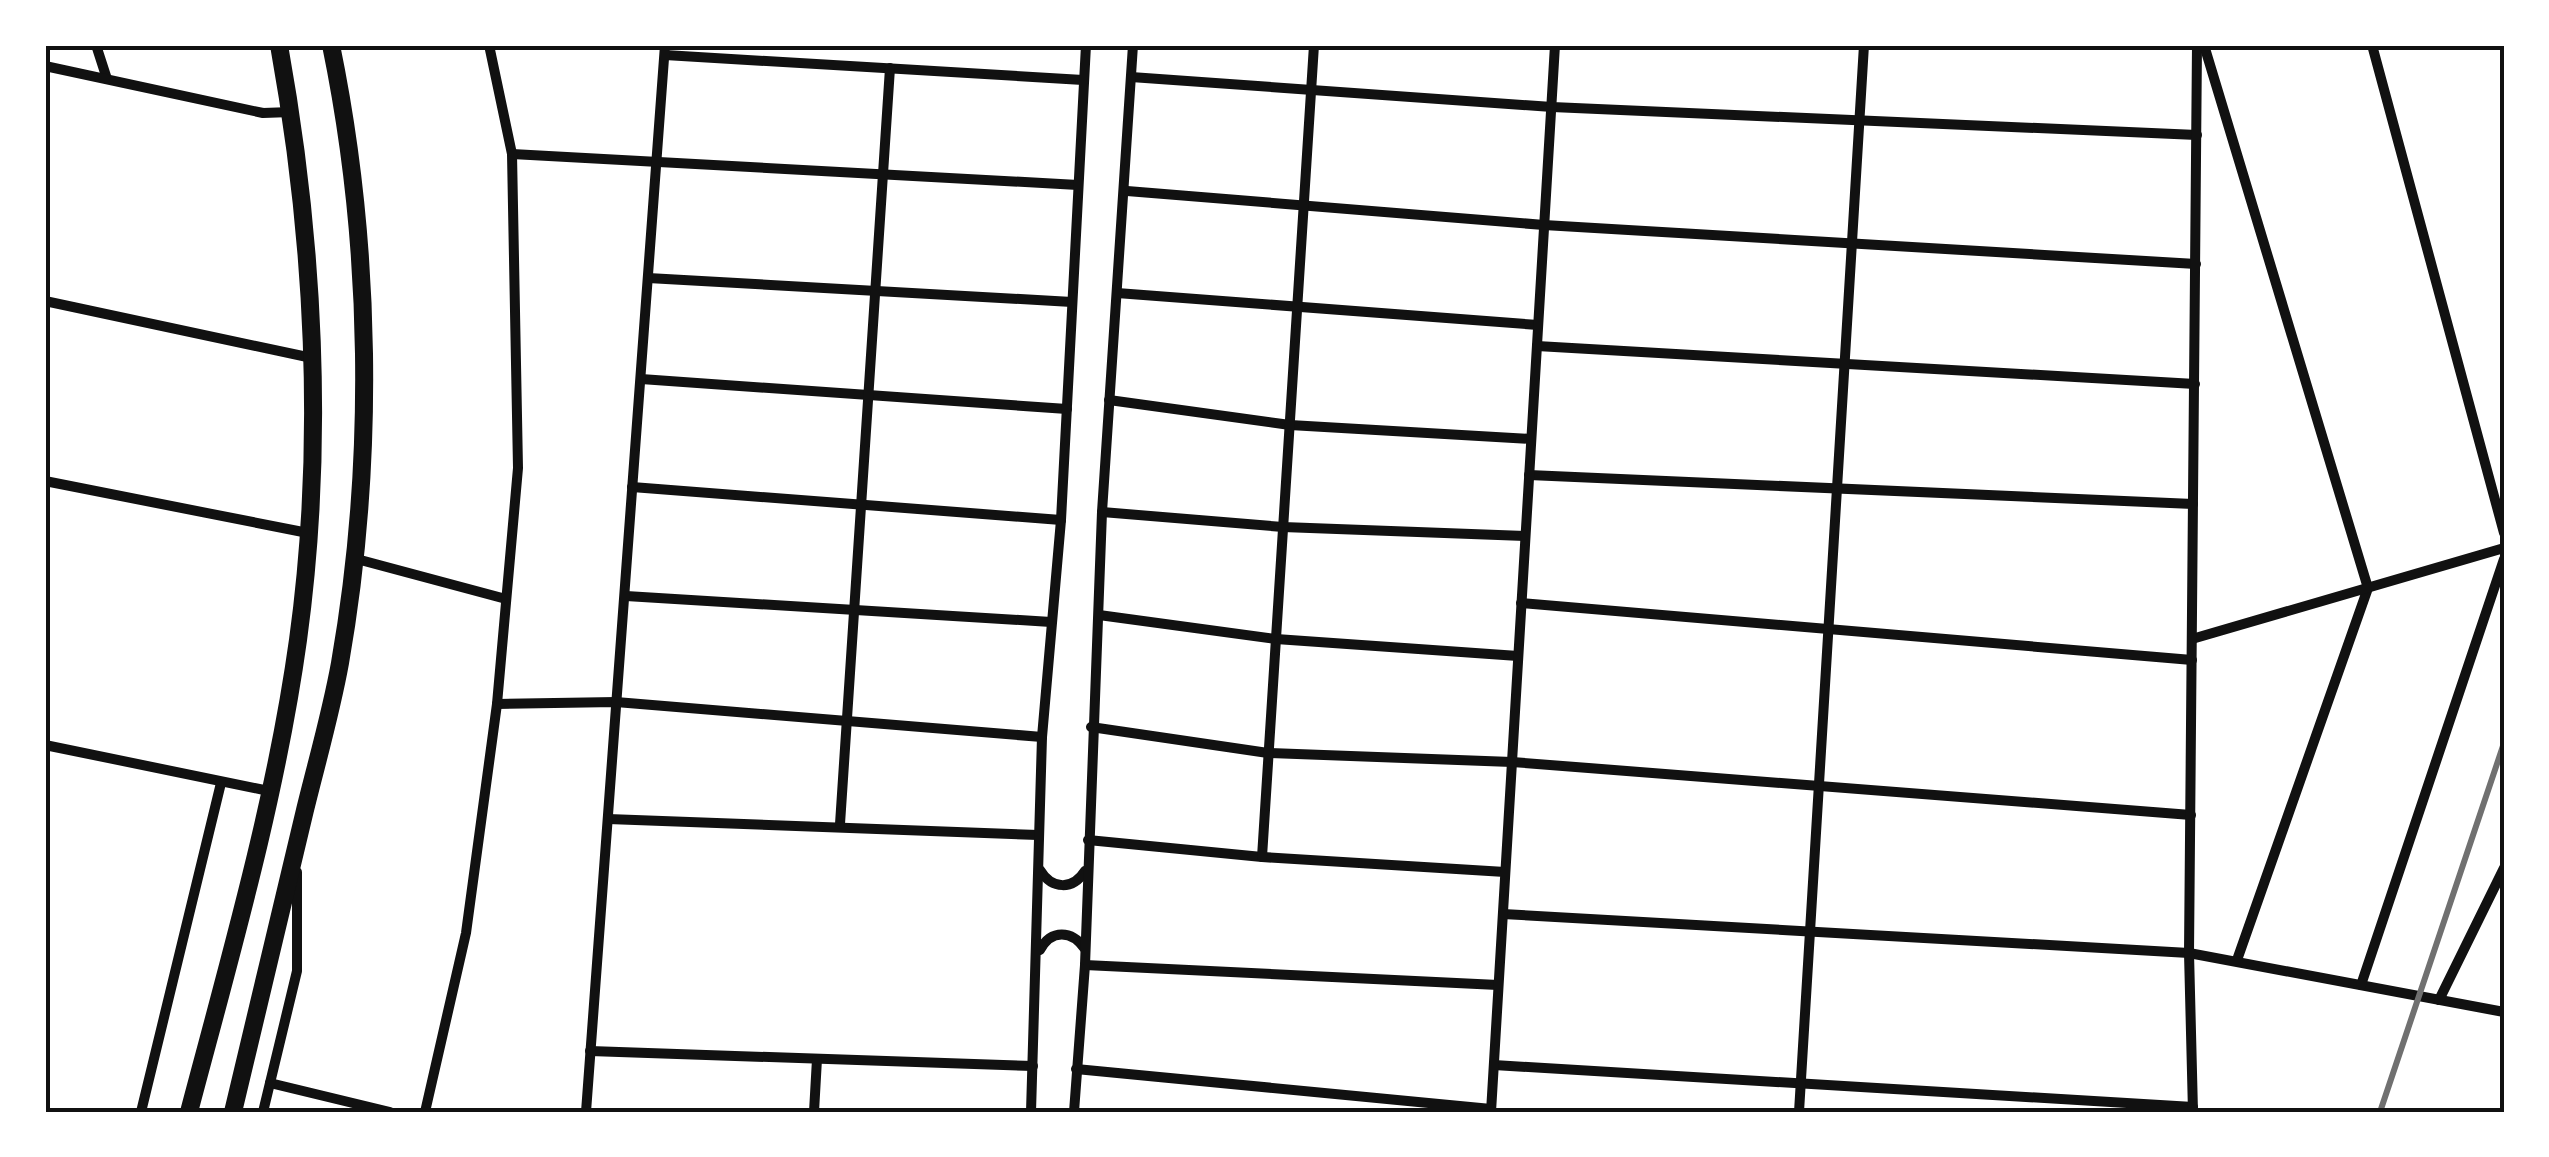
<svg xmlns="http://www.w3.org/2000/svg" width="2549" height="1157" font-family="Lato,sans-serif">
	<rect width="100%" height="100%" fill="#fff"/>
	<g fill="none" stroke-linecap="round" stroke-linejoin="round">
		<g stroke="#111" stroke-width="10">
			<polyline points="96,45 107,79"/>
			<polyline points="2204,45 2368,588 2237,960"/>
			<polyline points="2372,45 2504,533"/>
			<polyline points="665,55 1083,80"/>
			<polyline points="45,66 263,113 291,112"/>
			<polyline points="1131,77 1552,107 2197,135"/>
			<polyline points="512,154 1078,185"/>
			<polyline points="1127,191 1544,225 2196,264"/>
			<polyline points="648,278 1072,302"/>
			<polyline points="1117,293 1538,325"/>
			<polyline points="45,301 312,358"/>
			<polyline points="1537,346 2195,384"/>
			<polyline points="641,379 1067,409"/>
			<polyline points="1109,400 1290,425 1531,439"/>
			<polyline points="1529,475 2193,504"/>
			<polyline points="45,481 308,533"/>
			<polyline points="632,487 1061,520"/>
			<polyline points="1102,512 1283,527 1525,536"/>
			<polyline points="353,558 506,599"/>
			<polyline points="626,596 1051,622"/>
			<polyline points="1521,603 2192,660"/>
			<polyline points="1099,615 1276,639 1518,656"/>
			<polyline points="2192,639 2504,548"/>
			<polyline points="497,704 616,702 1042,737"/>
			<polyline points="1091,727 1268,753 1512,762 2191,815"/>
			<polyline points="45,745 269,791"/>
			<polyline points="608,819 1038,835"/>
			<polyline points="840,824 890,68"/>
			<polyline points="1088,840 1262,857 1505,872"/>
			<polyline points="1262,857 1314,45"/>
			<path d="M1040,870C1052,890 1073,890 1085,871"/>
			<polyline points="1503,914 2189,953 2504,1012"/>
			<path d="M1040,950C1051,929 1072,930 1085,949"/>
			<polyline points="1085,965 1498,985"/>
			<polyline points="2361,985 2504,559"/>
			<polyline points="2439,1000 2504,868"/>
			<polyline points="590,1051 1033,1066"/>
			<polyline points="1494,1065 2193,1107"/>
			<polyline points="1076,1069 1491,1109"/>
			<polyline points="270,1083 390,1112"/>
			<polyline points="141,1112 221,783"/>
			<polyline points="263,1112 297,971 297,872"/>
			<polyline points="425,1112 466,933 497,704 518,468 512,154 489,45"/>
			<polyline points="586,1112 665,45"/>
			<polyline points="814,1112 817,1059"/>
			<polyline points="1031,1112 1042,737 1061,520 1086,45"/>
			<polyline points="1074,1112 1085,965 1102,512 1133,45"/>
			<polyline points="1491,1112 1555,45"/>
			<polyline points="1799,1112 1864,45"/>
			<polyline points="2193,1112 2189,953 2197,45"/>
		</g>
		<g stroke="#111" stroke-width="18">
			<path d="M189,1112C230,957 276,799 298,640C325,444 314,239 279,45"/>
			<path d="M233,1112C257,1011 281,911 305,810C317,761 331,713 340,663C375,463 372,244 331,45"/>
		</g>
		<polyline stroke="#707070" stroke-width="6" points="2380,1112 2504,743"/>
	</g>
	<rect width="2549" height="1157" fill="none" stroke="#ffffff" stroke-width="95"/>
	<rect x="48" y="48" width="2454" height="1062" fill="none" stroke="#111" stroke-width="4"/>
</svg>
